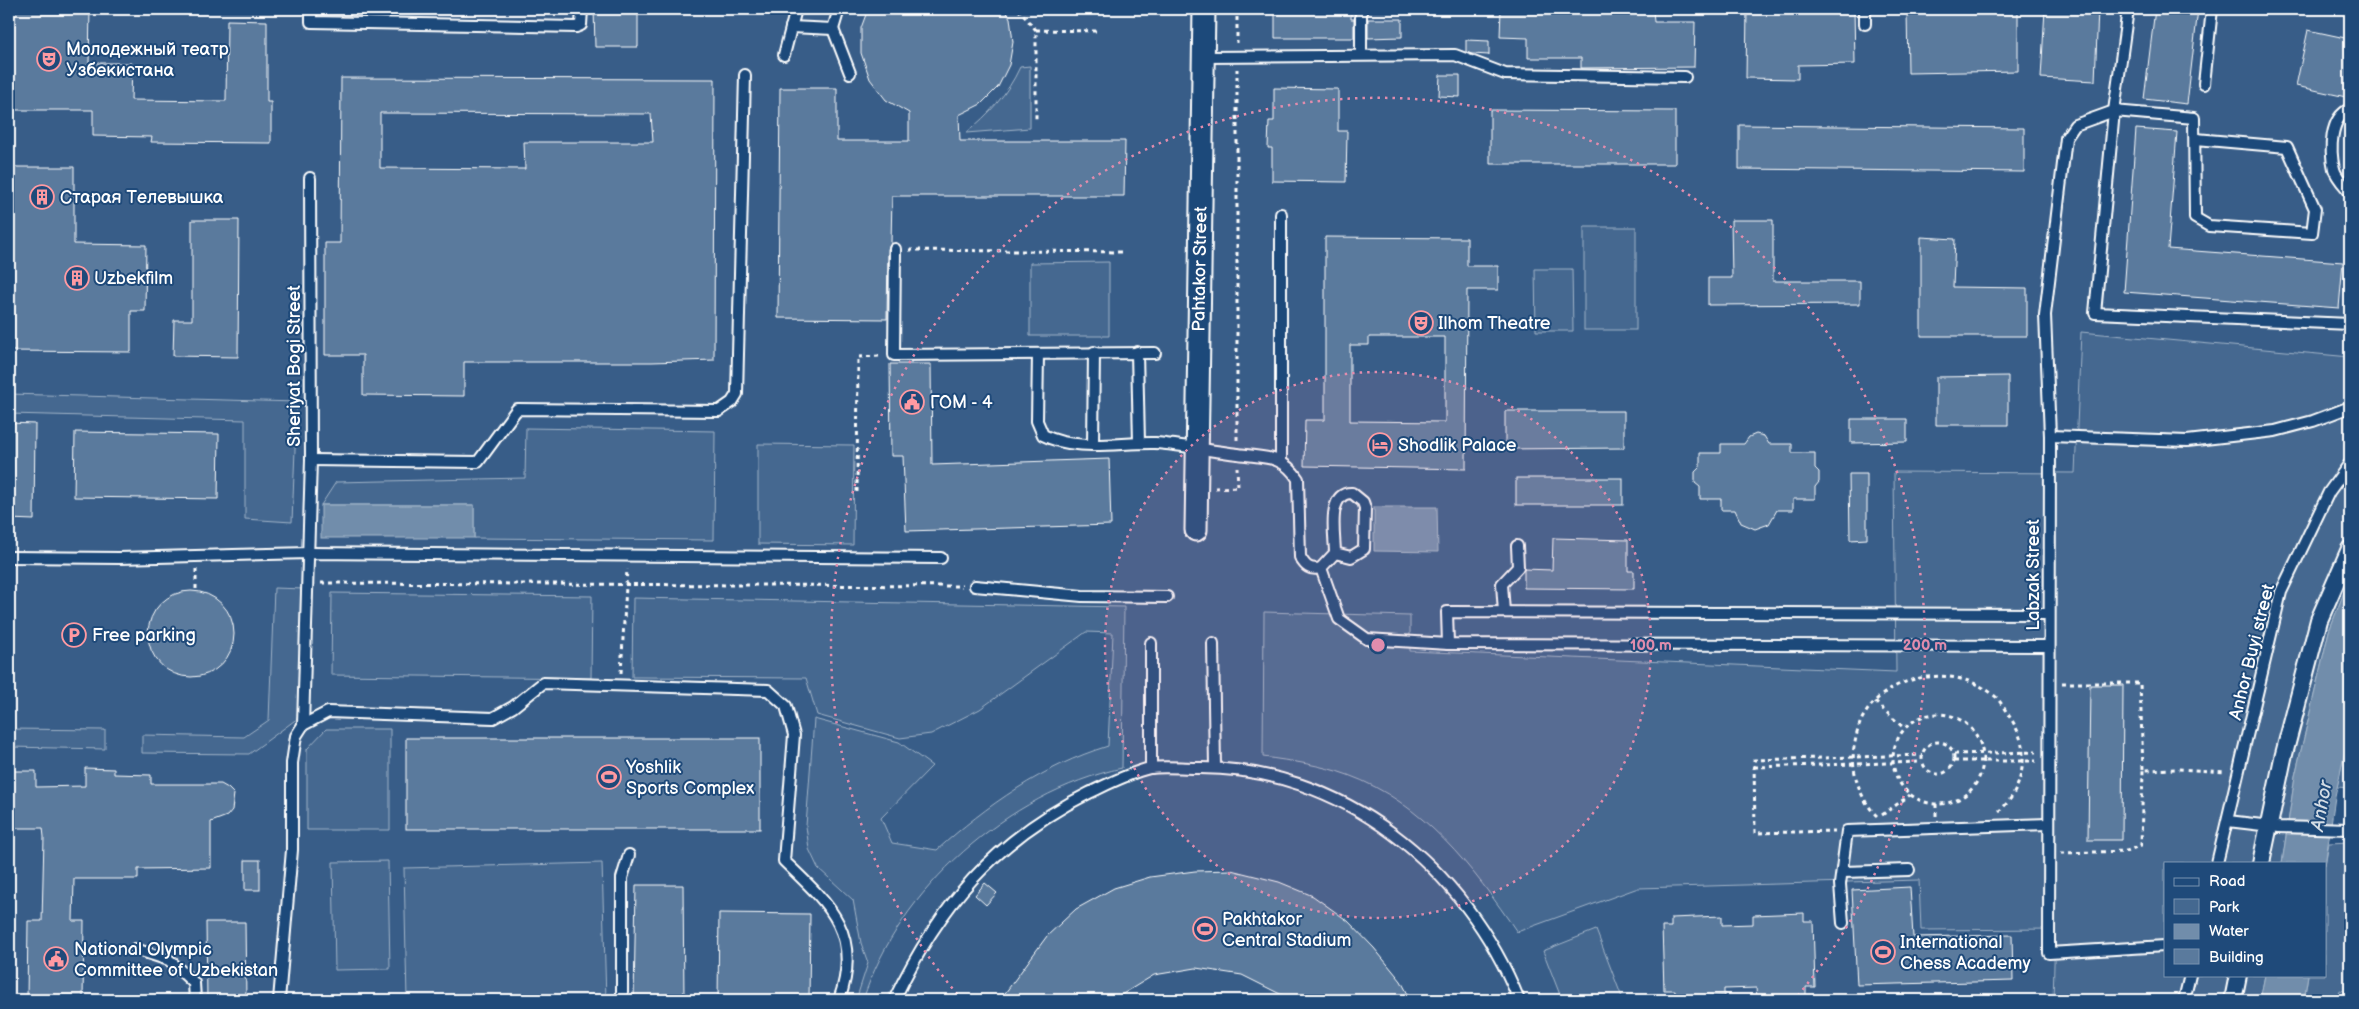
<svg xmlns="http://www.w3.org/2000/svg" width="2359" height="1009" font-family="'Balsamiq Sans',sans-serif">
	<rect width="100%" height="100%" fill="#28517f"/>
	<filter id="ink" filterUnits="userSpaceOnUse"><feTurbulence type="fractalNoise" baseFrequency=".02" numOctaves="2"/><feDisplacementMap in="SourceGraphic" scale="10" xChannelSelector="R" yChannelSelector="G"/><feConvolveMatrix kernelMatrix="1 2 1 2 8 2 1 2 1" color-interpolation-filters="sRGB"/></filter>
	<g filter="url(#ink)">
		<polygon fill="#375d88" points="9,9 2350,9 2350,661 2311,863 2165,863 2165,975 2287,975 2281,1000 9,1000"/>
		<g fill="#446890" stroke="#a2b4c8">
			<path d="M1030,66V128L966,133C989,114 1007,95 1020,67Z"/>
			<rect x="1584" y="227" width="52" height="103"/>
			<polygon points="1109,262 1109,336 1030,336 1030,263"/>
			<polygon points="1535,269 1572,269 1573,331 1536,331"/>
			<path d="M2081,332L2350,357V577L2329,631L2295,776L2282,863H2165V975H2265L2260,1000H2053L2055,929L1921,930L1919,880L1638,888L1517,932C1474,869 1423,802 1348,775C1321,765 1292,761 1263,757L1264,612L1410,616V651L1896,672L1894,472L2075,473Z"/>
			<polygon points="9,394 297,402 292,522 245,519 245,420 9,414"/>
			<polygon points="526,428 715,431 714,540 474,538 474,505 321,505 336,482 525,478"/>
			<polygon points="758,444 854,445 853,545 758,544"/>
			<polygon points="274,588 304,589 298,718 249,754 142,753 142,735 244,737 269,720"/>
			<polygon points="332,593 592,596 591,678 331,675"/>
			<path d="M633,598L1124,607L1122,768C1008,793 899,889 863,1000H856L868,963L861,943L853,900L818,868L809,849L806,826L814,719L899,742L932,766L881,818L892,843L937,850C987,805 1043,766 1108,746L1113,633L1086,632L980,709L931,734L900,738L817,715L806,678L632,677Z"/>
			<polygon points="2350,728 2350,788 2337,787"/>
			<polygon points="9,729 105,730 105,749 9,747"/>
			<polygon points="326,729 390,729 390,830 307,830 307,749"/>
			<polygon points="2350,842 2350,993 2340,990 2337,1000 2304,1000 2308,975 2325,975 2325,865 2329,843"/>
			<polygon points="388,861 390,969 335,970 333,862"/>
			<polygon points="602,863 606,1000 407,1000 404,868"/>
			<polygon points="1596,930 1623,1000 1562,1000 1543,951"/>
		</g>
		<g fill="#718dab" stroke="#aabbcd">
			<rect x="321" y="505" width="153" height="33"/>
			<polygon points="1374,507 1437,507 1438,552 1374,551"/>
			<polygon points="2350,577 2350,728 2335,797 2325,865 2325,863 2282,863 2295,776 2329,631"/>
			<polygon points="2265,975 2308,975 2304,1000 2260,1000"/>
		</g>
		<g fill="#5a7a9d" stroke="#fff" fill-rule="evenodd">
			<polygon points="9,9 90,9 89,63 132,63 131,100 226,101 227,20 267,21 267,102 271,102 271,143 151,142 152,137 93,136 93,110 9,110"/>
			<polygon points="594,9 638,9 638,47 595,47"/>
			<polygon points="868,9 1005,9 1010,18 1013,42 1009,65 998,87 981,104 959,115 960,141 1125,141 1124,196 892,196 891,243 888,249 887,319 778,318 780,88 837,88 837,141 909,141 909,113 886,100 870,79 861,53 861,28"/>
			<polygon points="1275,9 1351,9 1351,19 1354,19 1354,38 1275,38"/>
			<polygon points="1501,9 1653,9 1654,22 1695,22 1694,67 1581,68 1581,58 1528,58 1528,38 1500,37"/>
			<polygon points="1747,9 1854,9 1855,64 1798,65 1798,79 1746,78"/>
			<polygon points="1907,9 2018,9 2018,71 1908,73"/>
			<polygon points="2045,9 2098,9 2095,81 2041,78"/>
			<polygon points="2155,9 2198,9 2187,104 2144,99"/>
			<polygon points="1368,19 1402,19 1402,37 1368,38"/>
			<polygon points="2308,30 2350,39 2350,77 2346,97 2296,86"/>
			<polygon points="1466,40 1489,41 1489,55 1472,54 1466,52"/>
			<polygon points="1440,75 1460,75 1460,97 1439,96"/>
			<path d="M341,78L715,79L714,360L652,362H464V396L363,395V355H325V243H340ZM380,113L651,114L653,142H524L525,169L380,168Z"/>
			<polygon points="1274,88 1338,89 1338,131 1347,131 1346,182 1272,181 1272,148 1268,148 1269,121 1274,121"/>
			<polygon points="1490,110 1675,111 1675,164 1490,164"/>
			<polygon points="1739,125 2024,128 2024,172 1739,169"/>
			<polygon points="2136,129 2177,132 2168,249 2343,262 2339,308 2124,292"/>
			<polygon points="10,167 74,167 74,244 146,245 145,311 131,311 131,352 9,351"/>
			<polygon points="192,220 239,220 238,357 173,356 174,320 192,320"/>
			<polygon points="1731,220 1773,220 1773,281 1860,281 1860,304 1708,305 1708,278 1732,278"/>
			<path d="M1325,237L1467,238V266H1498V290H1467L1466,469L1304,466L1305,420H1325ZM1369,337H1445V422L1350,421V345H1369Z"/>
			<polygon points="1921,237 1955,239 1953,287 2027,288 2027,336 1921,336"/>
			<polygon points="890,364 931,364 932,465 1109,459 1111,525 906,531 903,456 891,456"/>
			<polygon points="2008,376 2008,425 1936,425 1936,377"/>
			<polygon points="1505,411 1624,411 1624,448 1505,449"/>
			<polygon points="1851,419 1907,419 1907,442 1851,443"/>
			<polygon points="9,423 35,424 34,520 9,519"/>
			<polygon points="75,432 219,434 218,499 74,497"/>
			<polygon points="1756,434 1764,436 1769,444 1792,444 1792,453 1815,453 1815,468 1819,472 1819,482 1815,487 1815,499 1793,499 1793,510 1777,510 1769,524 1755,529 1741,523 1735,510 1721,510 1721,499 1700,499 1700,487 1695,483 1695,472 1700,467 1700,453 1721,453 1721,444 1744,444 1749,437"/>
			<polygon points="1849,474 1867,474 1867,539 1850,540"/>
			<rect x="1516" y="478" width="107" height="27"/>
			<polygon points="1553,538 1628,540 1628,571 1634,571 1634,589 1524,588 1524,569 1552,570"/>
			<circle cx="191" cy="634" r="43"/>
			<polygon points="2090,685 2123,685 2122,840 2088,840"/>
			<rect x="406" y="738" width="354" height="91"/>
			<polygon points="85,768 114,769 114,774 151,775 151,784 221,784 228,788 234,794 232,810 227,816 211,822 211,868 138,869 138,879 74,879 73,921 84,921 83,1000 27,1000 28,921 42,921 44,837 43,828 9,828 9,771 36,771 36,787 85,786"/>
			<rect x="245" y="860" width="15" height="30"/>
			<polygon points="1231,870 1279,882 1313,896 1348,921 1374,948 1401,981 1411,1000 1287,1000 1284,996 1242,975 1196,968 1154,975 1113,1000 1000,1000 1047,936 1076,909 1114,888 1150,877 1195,871"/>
			<polygon points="985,883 997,893 986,905 975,895"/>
			<polygon points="636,885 683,885 684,1000 634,1000"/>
			<polygon points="1910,887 1913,937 2012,935 2013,981 1857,985 1852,890"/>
			<polygon points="719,913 810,914 809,1000 718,1000"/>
			<polygon points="1804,913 1804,921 1813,921 1815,987 1806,987 1806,996 1757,998 1756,988 1724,989 1724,996 1675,998 1675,990 1664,990 1662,927 1671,927 1671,918 1722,916 1722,925 1753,924 1753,915"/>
			<polygon points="206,922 245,922 246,1000 207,1000"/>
		</g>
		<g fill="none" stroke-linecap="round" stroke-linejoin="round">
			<g stroke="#fff" stroke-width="14">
				<g id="service">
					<polyline points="311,9 311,22 576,27 581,25 582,9"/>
					<polyline points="1865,9 1865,24"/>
					<polyline points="2128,9 2114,111 2095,313 2350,324"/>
					<polyline points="791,27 833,29 839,9"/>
					<polyline points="833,29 850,73"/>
					<polyline points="784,55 796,9"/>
					<polyline points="1361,55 1361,9"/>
					<polyline points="1203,57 1455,55 1505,74 1685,77"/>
					<polyline points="2204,84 2212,9"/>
					<path d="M2350,109C2329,118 2330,151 2334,169C2336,177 2345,186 2350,192"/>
					<polyline points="1281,214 1281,461"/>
					<polyline points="895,249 894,355 1155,353"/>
					<polyline points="1137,352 1139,443"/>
					<path d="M1038,354L1037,421L1043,435C1076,452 1119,442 1155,443C1183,445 1210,451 1238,454C1264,458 1282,454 1298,479L1300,557C1305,566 1310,571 1321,568L1335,553C1335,537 1326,492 1352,493L1363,502L1365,508L1364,549L1351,557L1335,553"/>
					<polyline points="2050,436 2187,441 2275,431 2313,421 2350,407"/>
					<polyline points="1093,445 1094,352"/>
					<polyline points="311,460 478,462 517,409 719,411 732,402 737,394 745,75"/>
					<polyline points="9,557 119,558 309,553 941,558"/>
					<polyline points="1321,568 1339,619 1367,639 1448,644 2049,646"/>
					<polyline points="975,586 1082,596 1167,597"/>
					<polyline points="1504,612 1502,584 1518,567 1517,546"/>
					<polyline points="1151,643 1151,768"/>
					<polyline points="1213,643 1215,767"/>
					<polyline points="1448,644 1447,612 2049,614"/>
					<polyline points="303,725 311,460 310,178"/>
					<polyline points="2228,821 2279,827 2350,829"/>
					<polyline points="2217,863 2281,592 2329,492 2350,463"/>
					<polyline points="1843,872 1909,870"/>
					<polyline points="1843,923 1840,884 1847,831 2048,824"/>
					<polyline points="2165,946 2049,953 2050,436 2045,315 2066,138 2075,125 2114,111 2194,118 2195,218 2209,226 2312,233 2315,209 2287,147 2196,139"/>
					<polyline points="135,949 169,960 194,983 195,1000"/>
					<path d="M279,1000L292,850V763L296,736L303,725L328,712L493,718L513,707L543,683L768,690L786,706L794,735L784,861C829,904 863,933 839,1000"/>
					<polyline points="622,1000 622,878 629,855"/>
					<path d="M894,1000C939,906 994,840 1089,793C1108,784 1129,773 1150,768C1164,766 1181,768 1196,768C1342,766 1466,867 1519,1000"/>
					<polyline points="2184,1000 2190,975"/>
				</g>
			</g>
			<g stroke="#fff" stroke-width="20">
				<g id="pedestrian">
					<polyline points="2261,863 2283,758 2319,620 2350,549"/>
					<polyline points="2233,1000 2238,975"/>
				</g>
			</g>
			<g stroke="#fff" stroke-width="25">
				<polyline id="minor" points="1196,530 1204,9"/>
			</g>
			<g stroke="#fff" stroke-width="3" stroke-dasharray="4 4" stroke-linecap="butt">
				<polyline points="1018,9 1036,30 1036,122"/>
				<polyline points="1237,9 1237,43"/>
				<polyline points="1036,30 1098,31"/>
				<polyline points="909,250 1125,252"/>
				<polyline points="1237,440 1237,69"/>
				<polyline points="1215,488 1238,487 1237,467"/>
				<polyline points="857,492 858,357 881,356"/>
				<polyline points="196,569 196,591"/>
				<polyline points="321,583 962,586"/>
				<polyline points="621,673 627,569"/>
				<polyline points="2062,683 2140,683 2143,770"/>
				<polyline points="1875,702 1904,728"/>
				<circle cx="1938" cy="759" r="45"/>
				<circle cx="1938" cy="758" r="16"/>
				<polyline points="1954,754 2036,752"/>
				<polyline points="1954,761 2036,761"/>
				<polyline points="1754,767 1922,762"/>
				<polyline points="2350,783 2348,794 2350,794"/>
				<polyline points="1882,815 1910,795"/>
				<path d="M1877,816C1859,799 1849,766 1855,742C1857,733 1859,722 1865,714C1891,671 1959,664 1996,697C2000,701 2004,708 2007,713C2018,728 2024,743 2023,762C2020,783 2015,797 1999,811"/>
				<polyline points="1936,816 1936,804"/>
				<polyline points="1835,831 1755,833 1754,760 1922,755"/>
				<polyline points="2061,853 2127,851 2141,845 2143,770 2177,769 2225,772"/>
			</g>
			<use href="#service" stroke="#1f4a7a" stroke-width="10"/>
			<use href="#pedestrian" stroke="#1f4a7a" stroke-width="16"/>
			<use href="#minor" stroke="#1f4a7a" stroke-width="21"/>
		</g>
	</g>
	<circle cx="1378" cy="645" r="273" fill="#e08cad" fill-opacity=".12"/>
	<g fill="none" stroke="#e08cad" stroke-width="2.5" stroke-dasharray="2.5 5">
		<circle cx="1378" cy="645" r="273"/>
		<path d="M962 1000A547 547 0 1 1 1794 1000"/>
	</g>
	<defs>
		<g id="theatre-ring" transform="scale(1.25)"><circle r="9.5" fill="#1f4a7a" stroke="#ff9aa2" stroke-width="1.5"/><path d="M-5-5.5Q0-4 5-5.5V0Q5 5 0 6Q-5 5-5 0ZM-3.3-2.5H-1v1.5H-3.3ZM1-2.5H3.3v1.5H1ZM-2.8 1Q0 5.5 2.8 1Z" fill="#ff9aa2"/></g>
		<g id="building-ring" transform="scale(1.25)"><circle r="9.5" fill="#1f4a7a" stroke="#ff9aa2" stroke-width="1.5"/><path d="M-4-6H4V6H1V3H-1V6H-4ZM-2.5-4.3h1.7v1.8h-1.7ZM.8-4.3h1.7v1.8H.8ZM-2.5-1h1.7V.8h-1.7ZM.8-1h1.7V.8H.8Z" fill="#ff9aa2"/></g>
		<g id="civic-ring" transform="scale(1.25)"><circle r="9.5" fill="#1f4a7a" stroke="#ff9aa2" stroke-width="1.5"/><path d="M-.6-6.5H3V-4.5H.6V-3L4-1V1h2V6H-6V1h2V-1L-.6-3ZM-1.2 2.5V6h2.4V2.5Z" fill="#ff9aa2"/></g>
		<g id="hotel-ring" transform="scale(1.25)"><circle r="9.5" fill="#1f4a7a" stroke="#ff9aa2" stroke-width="1.5"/><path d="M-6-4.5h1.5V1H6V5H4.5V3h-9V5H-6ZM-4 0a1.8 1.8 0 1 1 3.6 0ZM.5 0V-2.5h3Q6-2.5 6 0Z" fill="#ff9aa2"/></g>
		<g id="parking-ring" transform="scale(1.25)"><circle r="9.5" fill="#1f4a7a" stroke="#ff9aa2" stroke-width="1.5"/><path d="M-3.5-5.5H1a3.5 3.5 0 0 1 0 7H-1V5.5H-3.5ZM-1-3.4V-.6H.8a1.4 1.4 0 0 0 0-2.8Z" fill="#ff9aa2"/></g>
		<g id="stadium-ring" transform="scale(1.25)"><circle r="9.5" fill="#1f4a7a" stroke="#ff9aa2" stroke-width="1.5"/><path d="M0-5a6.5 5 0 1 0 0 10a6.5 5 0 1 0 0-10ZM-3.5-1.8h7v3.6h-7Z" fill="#ff9aa2"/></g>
	</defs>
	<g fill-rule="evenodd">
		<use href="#theatre-ring" x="49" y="59"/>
		<use href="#building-ring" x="42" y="197"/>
		<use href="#building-ring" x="77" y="278"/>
		<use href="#theatre-ring" x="1421" y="323"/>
		<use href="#civic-ring" x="912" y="402"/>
		<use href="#hotel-ring" x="1380" y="445"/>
		<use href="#parking-ring" x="74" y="635"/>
		<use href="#stadium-ring" x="609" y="777"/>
		<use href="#stadium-ring" x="1205" y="929"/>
		<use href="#stadium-ring" x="1883" y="952"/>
		<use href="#civic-ring" x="56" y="959"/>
	</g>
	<g text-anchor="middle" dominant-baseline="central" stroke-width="4" stroke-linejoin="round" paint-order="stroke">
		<g font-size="18" fill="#fff" stroke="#1f4a7a" text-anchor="start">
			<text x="66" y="49">Молодежный театр<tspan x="66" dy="21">Узбекистана</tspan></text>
			<text x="60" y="197">Старая Телевышка</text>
			<text x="94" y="278">Uzbekfilm</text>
			<text x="1438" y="323">Ilhom Theatre</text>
			<text x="930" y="402">ГОМ - 4</text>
			<text x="1398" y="445">Shodlik Palace</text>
			<text x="92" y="635">Free parking</text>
			<text x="626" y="767">Yoshlik<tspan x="626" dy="21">Sports Complex</tspan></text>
			<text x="1222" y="919">Pakhtakor<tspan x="1222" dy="21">Central Stadium</tspan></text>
			<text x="1900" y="942">International<tspan x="1900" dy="21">Chess Academy</tspan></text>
			<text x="74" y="949">National Olympic<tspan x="74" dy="21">Committee of Uzbekistan</tspan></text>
		</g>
		<g font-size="18" fill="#fff" stroke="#1f4a7a">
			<text transform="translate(1200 269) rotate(-89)">Pahtakor Street</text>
			<text transform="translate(294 366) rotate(-90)">Sheriyat Bogi Street</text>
			<text transform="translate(2033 575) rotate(-90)">Labzak Street</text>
			<text transform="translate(2252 652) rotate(-76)">Anhor Buyi street</text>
		</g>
		<g font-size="19" font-style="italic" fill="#d4dde6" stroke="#1f4a7a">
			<text transform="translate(2322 806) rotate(-80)">Anhor</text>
		</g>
	</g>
	<circle cx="1378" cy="645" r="8" fill="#e08cad" stroke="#1f4a7a" stroke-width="2.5"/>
	<g font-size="15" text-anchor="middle" font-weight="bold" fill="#e08cad" stroke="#1f4a7a" stroke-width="4" stroke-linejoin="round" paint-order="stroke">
		<text x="1651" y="650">100 m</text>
		<text x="1925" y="650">200 m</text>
	</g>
	<rect width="2359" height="1009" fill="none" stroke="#1f4a7a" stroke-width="30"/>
	<rect x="15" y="15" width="2329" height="979" fill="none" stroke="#fff" stroke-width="2" filter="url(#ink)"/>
	<rect x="2164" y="862" width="162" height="115" fill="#1f4a7a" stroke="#7992af"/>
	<rect x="2174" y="878" width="25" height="8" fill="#1f4a7a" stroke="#7992af"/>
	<text x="2209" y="886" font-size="15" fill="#ffffff">Road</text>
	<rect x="2174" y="899" width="25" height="15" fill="#446890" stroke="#7992af"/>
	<text x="2209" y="912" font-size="15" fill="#ffffff">Park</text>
	<rect x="2174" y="924" width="25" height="15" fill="#718dab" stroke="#7992af"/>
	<text x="2209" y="936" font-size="15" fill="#ffffff">Water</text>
	<rect x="2174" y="949" width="25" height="15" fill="#5a7a9d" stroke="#7992af"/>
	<text x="2209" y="962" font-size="15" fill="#ffffff">Building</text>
</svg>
